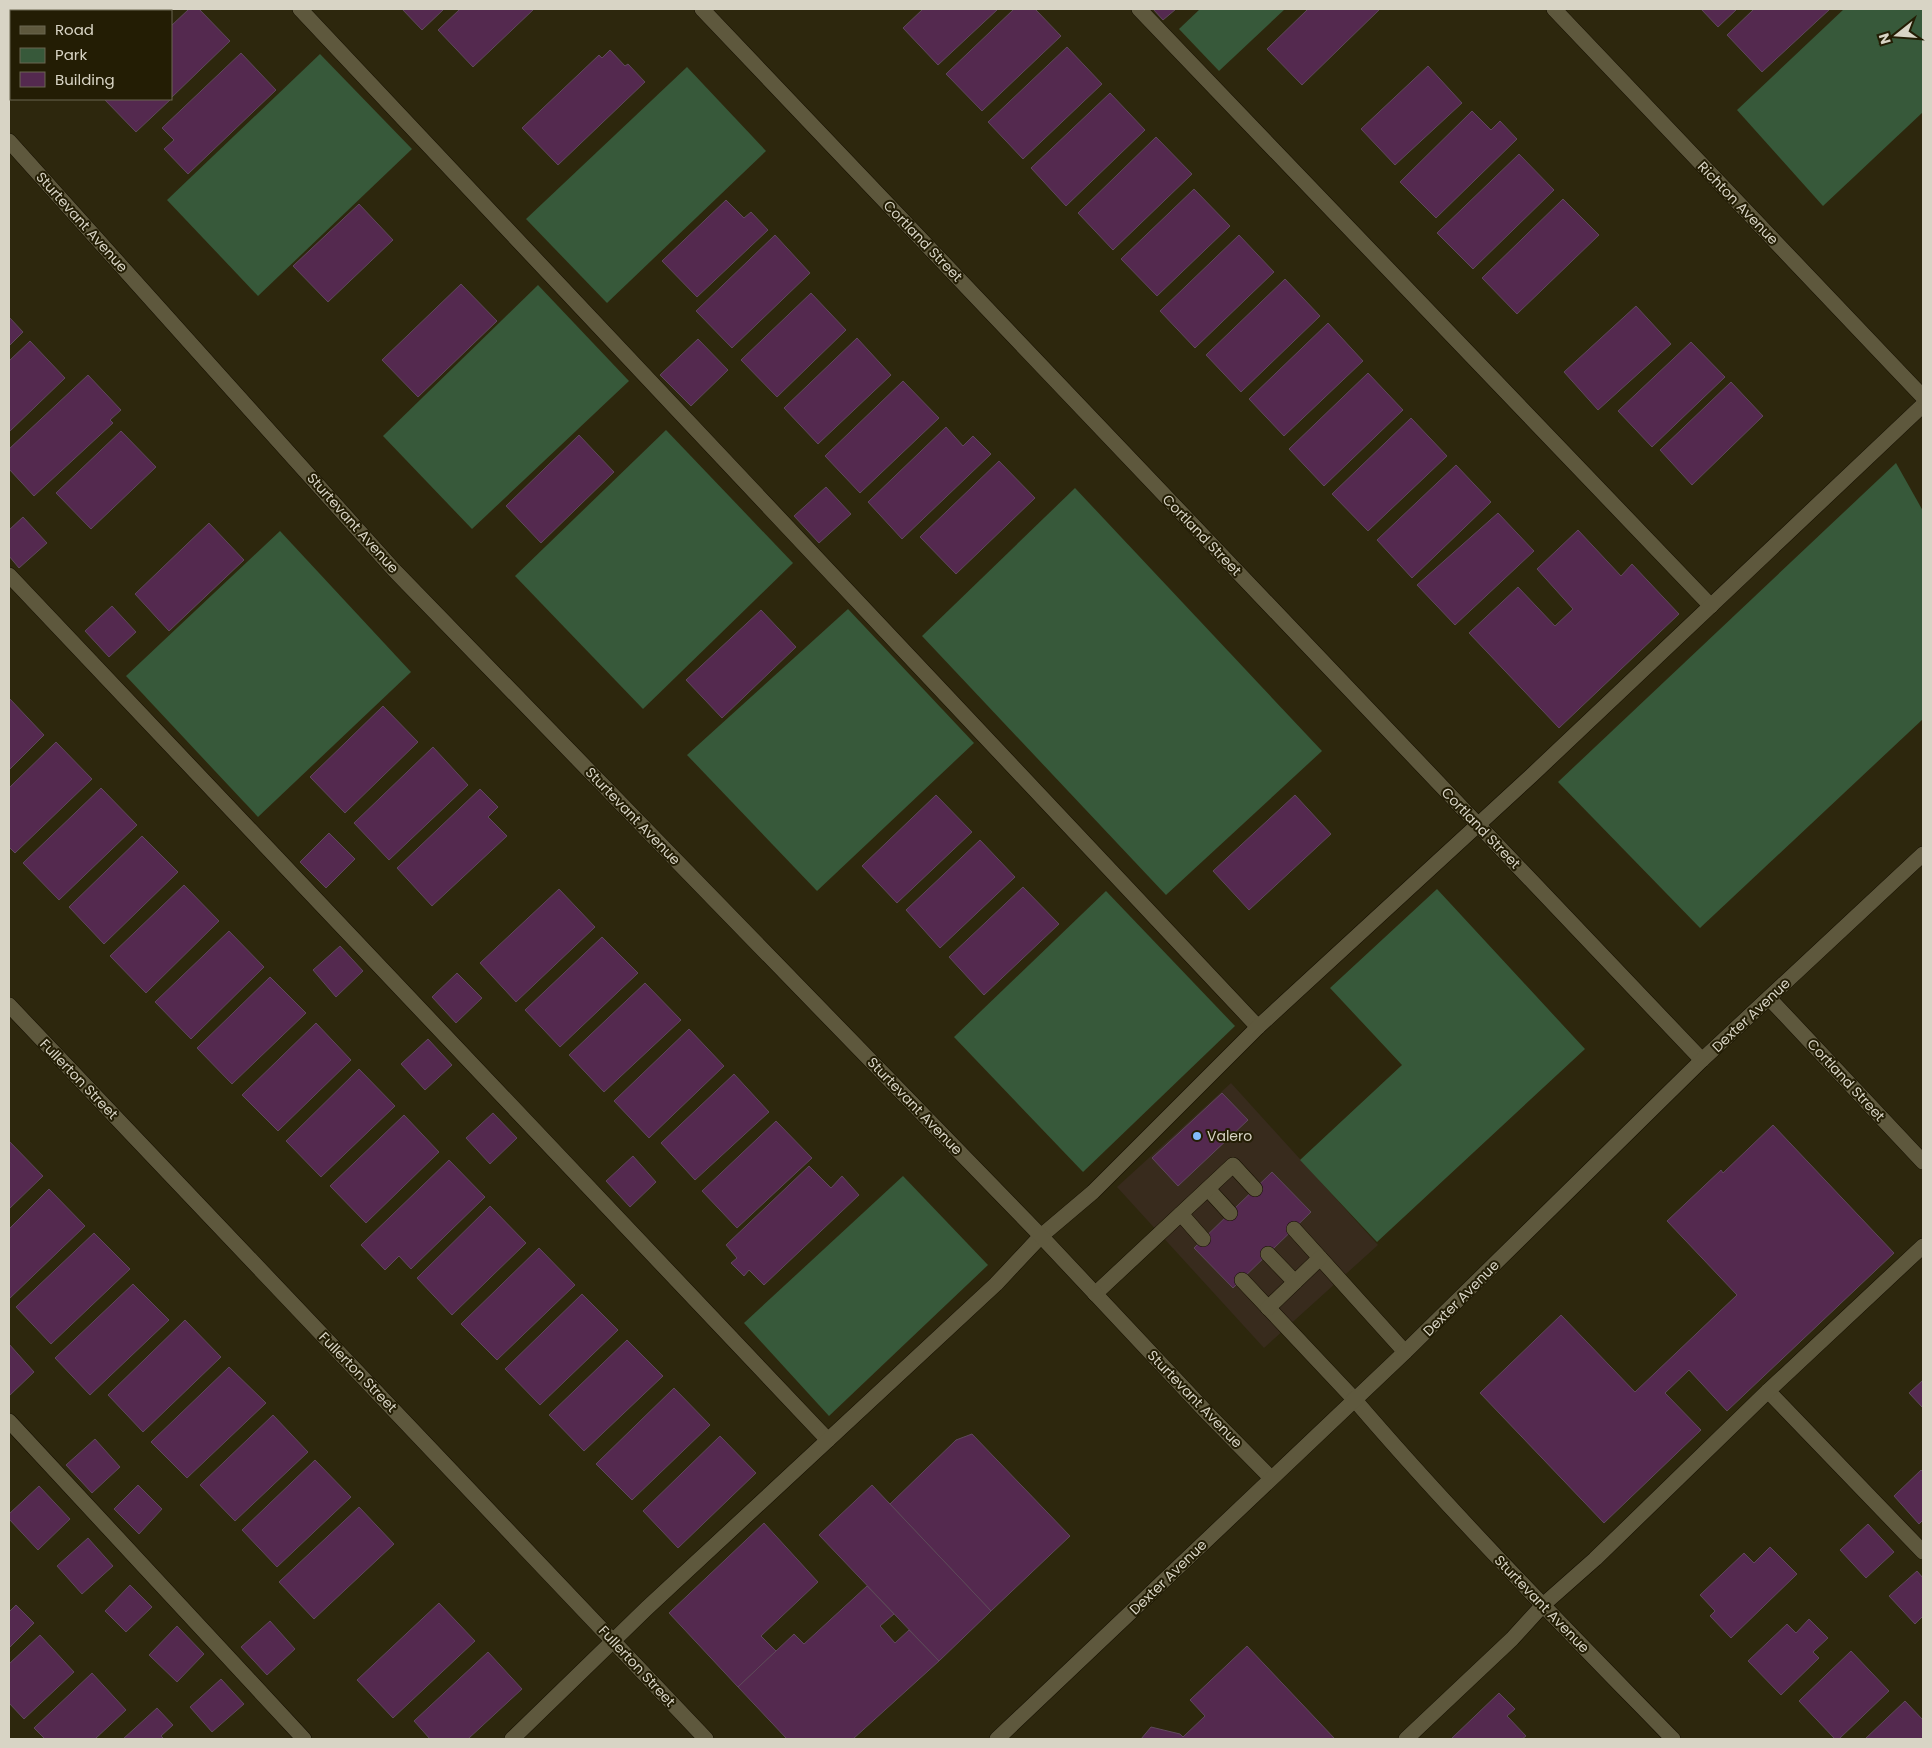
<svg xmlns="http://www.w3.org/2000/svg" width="1932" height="1748" font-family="Poppins,sans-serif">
	<rect width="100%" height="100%" fill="#2d270d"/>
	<polygon fill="#382b1d" points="1231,1083 1378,1245 1264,1348 1117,1187"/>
	<g fill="#37593a">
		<polygon points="1200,9 1285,9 1219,71 1179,29"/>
		<polygon points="1844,9 1923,9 1923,112 1823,206 1737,110"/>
		<polygon points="320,54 412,149 258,296 167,200"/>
		<polygon points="687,67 766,151 607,303 526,219"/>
		<polygon points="538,285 629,381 472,529 383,436"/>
		<polygon points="666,430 793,563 643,709 515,576"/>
		<polygon points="1896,463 1923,511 1923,719 1700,928 1558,782"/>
		<polygon points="1075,488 1322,751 1166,895 922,636"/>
		<polygon points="280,531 411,672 258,817 126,676"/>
		<polygon points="848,609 974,743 817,891 687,755"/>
		<polygon points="1437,889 1585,1049 1377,1242 1300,1160 1402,1065 1330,988"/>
		<polygon points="1106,891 1235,1026 1083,1172 954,1037"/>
		<polygon points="903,1176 988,1265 829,1416 744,1323"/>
	</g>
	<g fill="#54294f" stroke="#5f495b">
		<polygon points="189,9 199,9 230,41 171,98 171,26"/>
		<polygon points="402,9 444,9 422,30"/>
		<polygon points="460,9 534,9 473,67 438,30"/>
		<polygon points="923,9 998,9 938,65 903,28"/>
		<polygon points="1014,9 1035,9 1061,36 982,111 946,74"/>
		<polygon points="1153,9 1176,9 1163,20"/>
		<polygon points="1308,9 1380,9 1302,85 1267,49"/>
		<polygon points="1701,9 1737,9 1718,27"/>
		<polygon points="1754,9 1830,9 1762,72 1727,35"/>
		<polygon points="1067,47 1102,84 1023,159 988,122"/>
		<polygon points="610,50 625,66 628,64 645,82 558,165 522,128 599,55 602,58"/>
		<polygon points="241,53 276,90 188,174 164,149 174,140 162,128"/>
		<polygon points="1428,66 1462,103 1395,165 1361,129"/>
		<polygon points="1110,93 1145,130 1066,206 1031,168"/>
		<polygon points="104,99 171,99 136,132"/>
		<polygon points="1472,111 1491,130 1500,121 1517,139 1436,218 1400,182"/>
		<polygon points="1156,137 1192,174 1113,250 1078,213"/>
		<polygon points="1519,154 1554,190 1473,269 1437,233"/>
		<polygon points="1194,189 1230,226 1157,296 1121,259"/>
		<polygon points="1563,199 1599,235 1517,314 1482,278"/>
		<polygon points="726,200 744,218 751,212 768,230 697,297 662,261"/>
		<polygon points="359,204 393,240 328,302 293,266"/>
		<polygon points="775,235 810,273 732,348 696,311"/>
		<polygon points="1239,235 1274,272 1195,348 1160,311"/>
		<polygon points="1285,279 1320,316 1241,392 1206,355"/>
		<polygon points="461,284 497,321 418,397 382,360"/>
		<polygon points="811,293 846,330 777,397 741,360"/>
		<polygon points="1636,306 1671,344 1598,410 1564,372"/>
		<polygon points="9,317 23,332 9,346"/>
		<polygon points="1328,323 1363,361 1284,436 1249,399"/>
		<polygon points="857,338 891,375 818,444 784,408"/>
		<polygon points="698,339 728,370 691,406 660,375"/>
		<polygon points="30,341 65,378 9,432 9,361"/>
		<polygon points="1691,342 1725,377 1652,447 1618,411"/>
		<polygon points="1368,373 1403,410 1324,486 1289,449"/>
		<polygon points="88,375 121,410 110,420 113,423 34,496 9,469 9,449"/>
		<polygon points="903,381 939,418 860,493 825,456"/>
		<polygon points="1731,382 1763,416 1692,485 1660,450"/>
		<polygon points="1411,418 1447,456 1368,531 1332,494"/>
		<polygon points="946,427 963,446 973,436 991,454 902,539 868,502"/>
		<polygon points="121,431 156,467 91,529 56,493"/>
		<polygon points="579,435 614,472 541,543 506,506"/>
		<polygon points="999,461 1035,498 956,574 920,537"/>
		<polygon points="1456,465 1491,502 1412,578 1377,540"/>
		<polygon points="826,487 851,514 819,543 794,516"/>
		<polygon points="1498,513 1534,551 1455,625 1417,585"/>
		<polygon points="23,517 47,543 19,568 9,556 9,530"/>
		<polygon points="209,523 244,560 169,631 135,594"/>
		<polygon points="1578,530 1621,576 1632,564 1679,614 1559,728 1469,633 1518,587 1555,626 1573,609 1537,569"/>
		<polygon points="112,606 136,632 109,657 85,631"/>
		<polygon points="761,610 796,647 722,718 686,680"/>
		<polygon points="10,699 44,735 9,770 9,700"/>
		<polygon points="383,706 418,742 345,813 310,777"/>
		<polygon points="56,742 92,779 15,853 9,847 9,788"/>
		<polygon points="433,747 468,785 389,860 354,823"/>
		<polygon points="101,788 137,825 59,900 23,863"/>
		<polygon points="480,789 498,807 488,817 507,836 432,906 397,868"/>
		<polygon points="936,795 972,832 897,903 862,866"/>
		<polygon points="1295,795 1331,834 1249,910 1213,871"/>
		<polygon points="329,833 355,859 326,888 300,862"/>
		<polygon points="142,836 178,872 104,944 69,907"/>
		<polygon points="980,840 1015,877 940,948 906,910"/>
		<polygon points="184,885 219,921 146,993 110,956"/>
		<polygon points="1023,887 1059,924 984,995 949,957"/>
		<polygon points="559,889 595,927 516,1002 480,963"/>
		<polygon points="229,931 264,967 191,1039 155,1002"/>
		<polygon points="602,937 638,973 560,1047 525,1010"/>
		<polygon points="340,946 363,971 336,997 313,970"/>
		<polygon points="457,973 482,998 456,1023 432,997"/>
		<polygon points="270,977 306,1013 232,1084 197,1048"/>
		<polygon points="645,983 681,1020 604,1092 569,1055"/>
		<polygon points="316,1023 351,1060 278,1131 242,1095"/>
		<polygon points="689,1029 724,1066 649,1138 614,1101"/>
		<polygon points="428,1039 452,1065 425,1090 401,1064"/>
		<polygon points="359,1069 395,1106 321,1177 286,1141"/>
		<polygon points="734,1074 769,1112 695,1180 661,1143"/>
		<polygon points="1222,1093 1248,1120 1178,1186 1152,1158"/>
		<polygon points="493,1113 517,1138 490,1164 466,1138"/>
		<polygon points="404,1115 439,1152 366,1223 330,1186"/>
		<polygon points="776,1121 812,1158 737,1228 702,1191"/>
		<polygon points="1773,1125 1894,1253 1727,1411 1689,1370 1665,1393 1701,1430 1604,1523 1480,1393 1561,1315 1635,1392 1737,1295 1667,1221 1721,1170 1723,1173"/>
		<polygon points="9,1141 43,1176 9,1209"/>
		<polygon points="633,1156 656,1182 630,1207 606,1181"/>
		<polygon points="449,1160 485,1197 411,1269 399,1256 385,1270 361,1245"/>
		<polygon points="809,1166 831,1188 842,1176 859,1195 764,1285 749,1270 744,1276 731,1263 737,1258 726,1245"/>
		<polygon points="1272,1172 1311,1212 1233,1288 1194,1248"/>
		<polygon points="49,1189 85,1226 9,1299 9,1229"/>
		<polygon points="490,1206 526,1243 452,1315 417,1278"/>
		<polygon points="94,1233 130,1269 51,1344 16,1307"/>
		<polygon points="539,1248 575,1285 497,1360 461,1324"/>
		<polygon points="133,1284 169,1320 90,1395 55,1358"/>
		<polygon points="582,1294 618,1330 540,1405 505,1369"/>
		<polygon points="185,1320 221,1357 143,1432 108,1395"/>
		<polygon points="627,1340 663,1376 584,1451 549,1415"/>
		<polygon points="9,1344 34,1372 9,1396"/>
		<polygon points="229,1367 266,1403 187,1478 151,1442"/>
		<polygon points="1923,1380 1923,1408 1909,1393"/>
		<polygon points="674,1388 710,1425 632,1500 596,1464"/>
		<polygon points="273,1415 308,1452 235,1521 200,1485"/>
		<polygon points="972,1434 1070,1536 991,1611 890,1504 956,1440"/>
		<polygon points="720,1436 756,1473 678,1548 643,1511"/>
		<polygon points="95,1439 120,1467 92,1493 66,1465"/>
		<polygon points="315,1460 351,1497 277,1567 242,1530"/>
		<polygon points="1921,1470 1923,1472 1923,1520 1919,1524 1894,1496"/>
		<polygon points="138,1485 162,1509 139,1534 114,1509"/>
		<polygon points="872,1485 991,1611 939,1661 819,1535"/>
		<polygon points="39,1486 70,1519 38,1550 9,1519 9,1514"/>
		<polygon points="359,1507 394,1544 314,1619 279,1582"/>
		<polygon points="764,1523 818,1582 761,1636 776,1651 738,1687 669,1613"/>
		<polygon points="1868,1524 1894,1552 1866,1578 1840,1550"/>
		<polygon points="88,1538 113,1566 82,1594 57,1566"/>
		<polygon points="1770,1547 1797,1574 1731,1638 1710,1616 1715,1611 1700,1595 1744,1553 1754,1563"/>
		<polygon points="1917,1571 1923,1578 1923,1616 1915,1624 1889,1596"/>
		<polygon points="130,1585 152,1607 126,1632 105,1611"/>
		<polygon points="867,1586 894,1614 880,1626 895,1643 909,1630 939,1661 853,1739 787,1739 738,1687 794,1634 804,1644"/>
		<polygon points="439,1603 475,1641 393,1718 357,1680"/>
		<polygon points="16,1605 34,1623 9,1648 9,1609 10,1611"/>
		<polygon points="1809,1619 1828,1638 1813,1652 1819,1658 1781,1695 1748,1661 1787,1624 1796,1633"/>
		<polygon points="270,1621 295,1649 267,1675 241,1647"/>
		<polygon points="177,1626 204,1654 177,1682 149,1655"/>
		<polygon points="40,1635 74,1672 24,1719 9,1703 9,1664"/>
		<polygon points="1247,1646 1335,1739 1141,1739 1151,1727 1180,1734 1183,1737 1205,1716 1190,1700"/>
		<polygon points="1851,1651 1889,1691 1839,1739 1835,1739 1799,1701"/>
		<polygon points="488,1652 522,1689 468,1739 430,1739 414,1721"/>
		<polygon points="92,1673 126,1710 95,1739 45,1739 34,1728"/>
		<polygon points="221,1679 244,1704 212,1732 190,1707"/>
		<polygon points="1499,1693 1515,1709 1507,1716 1526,1736 1522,1739 1451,1739"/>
		<polygon points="1905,1701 1923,1720 1923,1739 1865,1739"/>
		<polygon points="157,1708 173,1725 161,1736 164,1739 123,1739"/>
	</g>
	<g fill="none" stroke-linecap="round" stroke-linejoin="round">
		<g stroke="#150f00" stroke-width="16">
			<g id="lane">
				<polyline points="300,9 1258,1027"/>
				<polyline points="1139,9 1711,606"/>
				<polyline points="9,575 828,1440"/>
				<polyline points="1208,1189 1230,1213"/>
				<polyline points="1181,1214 1203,1239"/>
				<polyline points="1294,1229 1405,1352"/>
				<polyline points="1268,1254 1295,1282"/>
				<polyline points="1242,1280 1354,1399"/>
				<polyline points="1095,1294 1233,1165 1255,1189"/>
				<polyline points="1268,1308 1320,1258"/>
				<polyline points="1768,1391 1923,1552"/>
				<polyline points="9,1421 304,1739"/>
				<polyline points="512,1739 647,1608 996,1284 1041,1236 1093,1192 1258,1027 1531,776 1923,405"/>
				<polyline points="1406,1739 1512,1639 1543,1605 1595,1559 1768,1391 1923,1246"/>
			</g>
		</g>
		<g stroke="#150f00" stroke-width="16">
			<g id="street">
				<polyline points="702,9 1702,1060"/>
				<polyline points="1554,9 1923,397"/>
				<polyline points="86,11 89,9"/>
				<polyline points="9,84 11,82"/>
				<polyline points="9,141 394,570 1041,1236 1209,1415 1271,1478"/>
				<polyline points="1769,998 1923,1162"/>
				<polyline points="9,1005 706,1739"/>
				<path d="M1354,1399C1455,1517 1565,1628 1673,1739"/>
			</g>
		</g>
		<g stroke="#150f00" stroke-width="16">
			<polyline id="secondary" points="997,1739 1405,1352 1702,1060 1923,854"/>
		</g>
		<use href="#lane" stroke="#5e583d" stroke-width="15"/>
		<use href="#street" stroke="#5e583d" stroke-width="15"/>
		<use href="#secondary" stroke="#5e583d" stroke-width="15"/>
	</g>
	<circle fill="#82bcfa" stroke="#231d04" stroke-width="2" cx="1197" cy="1136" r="5"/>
	<g text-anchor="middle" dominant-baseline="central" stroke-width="4" stroke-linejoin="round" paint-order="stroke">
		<g font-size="14" fill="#d8d4c5" stroke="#231d04">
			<text transform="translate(1738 203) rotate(46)">Richton Avenue</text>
			<text transform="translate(82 222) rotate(48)">Sturtevant Avenue</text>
			<text transform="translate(923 241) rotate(46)">Cortland Street</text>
			<text transform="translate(353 523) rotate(48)">Sturtevant Avenue</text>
			<text transform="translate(1202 535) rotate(46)">Cortland Street</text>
			<text transform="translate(633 816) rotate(46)">Sturtevant Avenue</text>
			<text transform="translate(1481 828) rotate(46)">Cortland Street</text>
			<text transform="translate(1751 1015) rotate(-43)">Dexter Avenue</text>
			<text transform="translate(79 1079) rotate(46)">Fullerton Street</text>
			<text transform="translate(1846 1080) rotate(47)">Cortland Street</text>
			<text transform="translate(915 1106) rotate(46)">Sturtevant Avenue</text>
			<text transform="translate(1461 1298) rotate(-45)">Dexter Avenue</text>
			<text transform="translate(358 1372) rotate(46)">Fullerton Street</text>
			<text transform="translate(1195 1399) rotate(46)">Sturtevant Avenue</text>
			<text transform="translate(1168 1577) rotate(-44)">Dexter Avenue</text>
			<text transform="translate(1542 1604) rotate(46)">Sturtevant Avenue</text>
			<text transform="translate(637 1666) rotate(47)">Fullerton Street</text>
		</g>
		<g font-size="14" fill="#d8d4c5" stroke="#231d04" text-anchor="start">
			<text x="1207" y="1136">Valero</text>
		</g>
	</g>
	<rect width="1932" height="1748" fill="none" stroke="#d8d4c5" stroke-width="20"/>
	<rect x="10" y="10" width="162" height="90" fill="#231d04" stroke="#6b6651"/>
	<rect x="20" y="26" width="25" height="8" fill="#5e583d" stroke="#6b6651"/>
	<text x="55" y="35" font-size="15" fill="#d8d4c5">Road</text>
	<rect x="20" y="48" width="25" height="15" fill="#37593a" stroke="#6b6651"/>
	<text x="55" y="60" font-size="15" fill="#d8d4c5">Park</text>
	<rect x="20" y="72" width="25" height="15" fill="#54294f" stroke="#6b6651"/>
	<text x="55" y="85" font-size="15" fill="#d8d4c5">Building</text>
	<g transform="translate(1897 35) rotate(253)" stroke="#231d04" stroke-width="4" paint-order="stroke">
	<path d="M0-4L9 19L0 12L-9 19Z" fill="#d8d4c5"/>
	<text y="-8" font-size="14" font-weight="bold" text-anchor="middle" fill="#d8d4c5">N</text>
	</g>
</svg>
